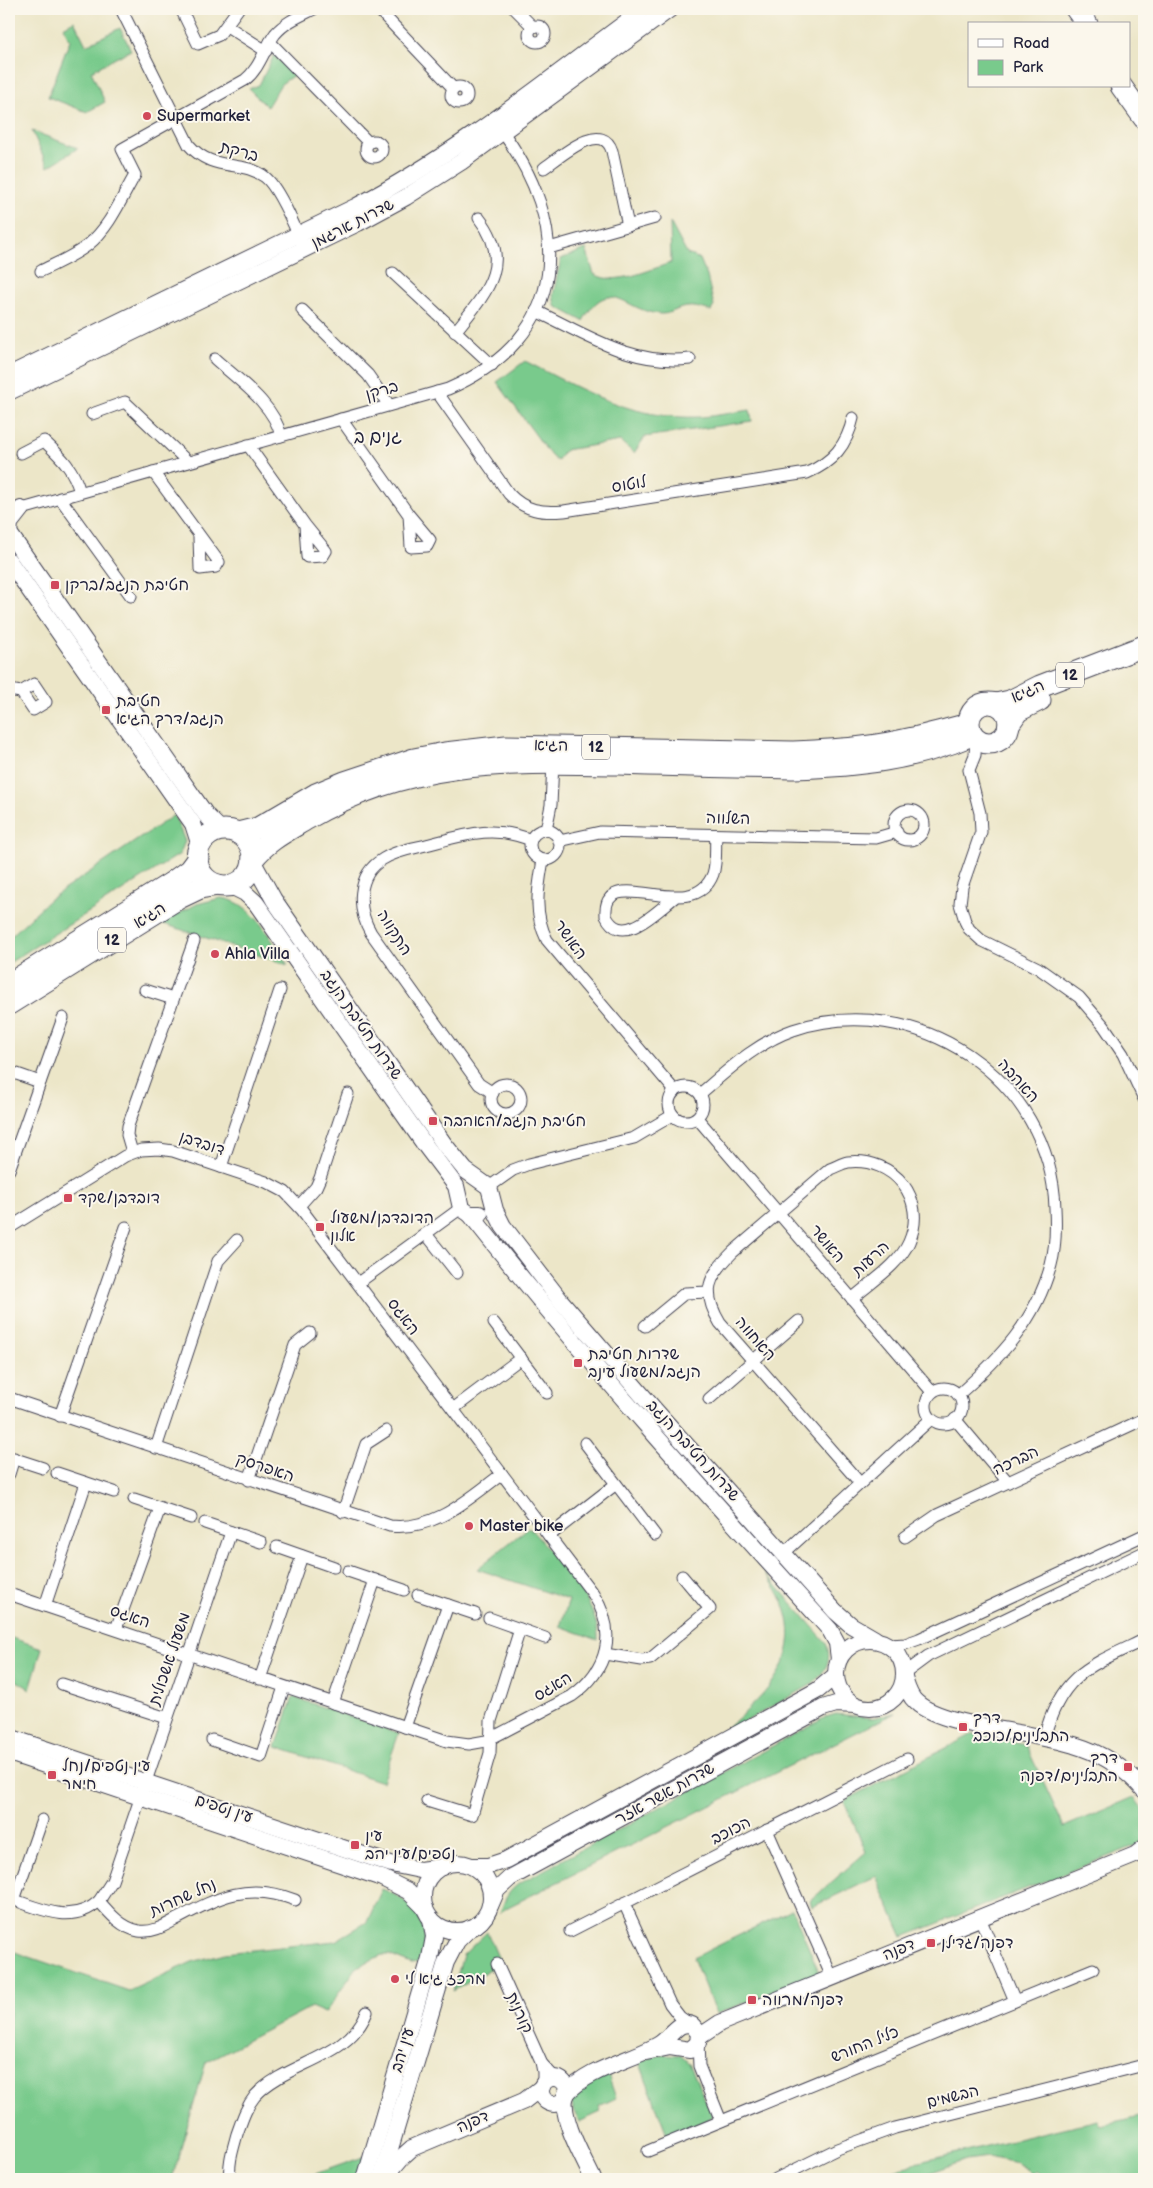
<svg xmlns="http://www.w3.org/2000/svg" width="1153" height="2188" font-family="'Balsamiq Sans','Playpen Sans Hebrew',sans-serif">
	<rect width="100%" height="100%" fill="#fbf7ec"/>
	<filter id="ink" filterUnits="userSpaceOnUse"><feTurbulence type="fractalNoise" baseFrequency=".02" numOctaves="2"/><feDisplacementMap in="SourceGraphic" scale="10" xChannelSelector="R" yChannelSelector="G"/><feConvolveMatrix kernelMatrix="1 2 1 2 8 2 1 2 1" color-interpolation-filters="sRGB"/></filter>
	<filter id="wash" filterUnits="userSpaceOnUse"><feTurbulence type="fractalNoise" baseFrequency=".0096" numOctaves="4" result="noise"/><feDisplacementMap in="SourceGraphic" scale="20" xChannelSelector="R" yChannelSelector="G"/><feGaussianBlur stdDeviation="1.12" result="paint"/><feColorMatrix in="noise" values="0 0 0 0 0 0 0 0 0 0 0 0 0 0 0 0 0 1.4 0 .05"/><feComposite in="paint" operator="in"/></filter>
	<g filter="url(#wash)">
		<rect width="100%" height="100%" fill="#ece6c8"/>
		<g fill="#79ca8c" stroke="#4e7664">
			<polygon points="74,21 86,45 120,28 131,50 91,71 105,102 87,112 48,97 70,40 63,27"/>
			<polygon points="274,55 294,75 281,84 267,107 249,89 259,85"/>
			<polygon points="32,131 78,148 48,167"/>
			<path d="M670,222L687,254L700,259L707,276L714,306L711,311C704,309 695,306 688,307C679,307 671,314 662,314C625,313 610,272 583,321L555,306L553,295L561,259L586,249L594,274C615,287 650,269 671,263Z"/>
			<path d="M525,361C584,391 632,420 701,417C717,416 734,412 750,410L752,421L645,437L634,453L620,441L565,450L557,461L551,456L497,382Z"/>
			<polygon points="174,815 185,841 180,854 9,963 9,938 50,899"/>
			<path d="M221,898C254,901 271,941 288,965L161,923L197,904Z"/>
			<path d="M529,1527C553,1556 600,1601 598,1640L560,1626L569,1600L477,1569Z"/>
			<path d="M757,1563L825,1641C834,1660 825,1672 811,1685L710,1741C751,1709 806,1667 785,1608C780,1591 768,1577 757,1563Z"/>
			<polygon points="9,1637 42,1648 30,1689 17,1681 9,1672"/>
			<polygon points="293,1697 399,1733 382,1782 276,1747"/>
			<path d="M895,1713L506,1908L500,1914C504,1900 508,1891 520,1883L826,1717L836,1714L872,1718Z"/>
			<polygon points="973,1734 1026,1745 1064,1827 1134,1797 1144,1811 1144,1839 1137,1845 903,1937 876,1876 812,1907 810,1901 866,1852 844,1801"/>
			<path d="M382,1889C417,1902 433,1926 420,1963L411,1964L389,1955H382L357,1967L325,2013L311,2007L206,2062L172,2179H9V1950L129,1991L192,1962L225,1953L335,1941L367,1922Z"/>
			<polygon points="792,1909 820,1974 716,2014 693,1958"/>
			<polygon points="487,1932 501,1964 453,1991 463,1955"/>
			<polygon points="663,2054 680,2055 689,2063 713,2117 668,2137 639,2061"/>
			<path d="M608,2075L616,2098L599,2106L601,2112L579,2122C577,2117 573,2109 572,2104C571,2087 596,2081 608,2075Z"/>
			<polygon points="1144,2115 1144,2179 1047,2179 1036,2170 1033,2173 1017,2163 988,2157 966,2160 912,2179 872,2179 874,2178 873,2174 908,2167 915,2163 1098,2120 1101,2125"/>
			<polygon points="366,2156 357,2179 301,2179"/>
		</g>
	</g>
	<g filter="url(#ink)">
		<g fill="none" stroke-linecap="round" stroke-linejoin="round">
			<g stroke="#403f50" stroke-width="13">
				<g id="street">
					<path d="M121,9L189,145C213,173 242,159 265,177C278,187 294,225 301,241"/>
					<polyline points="181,9 198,44 219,35 238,9"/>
					<polyline points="378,9 454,89"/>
					<polyline points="515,9 533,27"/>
					<polyline points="227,26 266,51"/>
					<circle cx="537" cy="34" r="8"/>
					<polyline points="270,42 369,143"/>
					<circle cx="459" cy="95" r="8"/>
					<circle cx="374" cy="149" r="8"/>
					<path d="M544,168C560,157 602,119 612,151L628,226"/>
					<polyline points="549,248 655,218"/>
					<path d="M41,271C57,263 74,256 88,245C110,227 121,199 135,175L122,149L245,80C260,68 264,49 275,34C285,22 300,16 314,9"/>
					<polyline points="393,273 492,365"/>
					<polyline points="302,310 368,375 389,405"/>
					<path d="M536,311C587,335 632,366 690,359"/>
					<path d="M455,332C485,294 515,264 479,218"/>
					<path d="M215,359C238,380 274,404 281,436"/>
					<path d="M437,392L509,494C525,511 542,513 564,511L807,473C833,462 847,445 853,418"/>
					<polyline points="92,414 125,402 188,462"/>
					<polyline points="341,419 409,515 430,540 427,546 411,547 409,515"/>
					<polyline points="248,445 305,525 326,551 323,556 307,557 305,525"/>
					<path d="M21,453L44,441C62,458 73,468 80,492"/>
					<polyline points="153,472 219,562 216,567 200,569 199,537"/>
					<polyline points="60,498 131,596"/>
					<path d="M15,511L448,389C571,336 573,225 499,127"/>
					<polyline points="9,690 21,692 33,710 46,702 34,684 21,692"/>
					<polyline points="976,739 975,755 969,770 980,813 981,832 962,887 960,904 965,921 969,929 981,940 1038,968 1079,997 1104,1026 1123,1054 1144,1099"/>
					<circle cx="909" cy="825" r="15"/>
					<polyline points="546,830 551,805 553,763"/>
					<circle cx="545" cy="845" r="15"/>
					<polyline points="559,841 600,832 876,838 897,832"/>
					<path d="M543,860C538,889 533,912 547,940L675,1091"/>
					<path d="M675,897C658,910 622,949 606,916C602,859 693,928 713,874C717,862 715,847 716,835"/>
					<polyline points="145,990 173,999"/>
					<polyline points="14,1073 40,1082"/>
					<circle cx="506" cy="1099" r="15"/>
					<circle cx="686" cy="1104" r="17"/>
					<path d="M493,1093L479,1084L371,933C357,909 356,875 383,859C397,850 415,848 430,844C467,834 494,825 531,840"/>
					<path d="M700,1094C728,1070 758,1042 793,1030C916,989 1051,1078 1055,1208C1056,1227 1056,1247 1051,1265C1035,1322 1001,1357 958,1395"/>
					<polyline points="697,1118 932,1392"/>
					<polyline points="132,1152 127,1135 128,1126 194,941"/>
					<polyline points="221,1167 280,990"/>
					<polyline points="9,1170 63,1018"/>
					<polyline points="489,1187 513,1170 529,1164 634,1138 673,1115"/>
					<polyline points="299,1206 316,1187 320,1178 348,1094"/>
					<path d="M9,1228L125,1156L141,1150L159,1149L173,1151L266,1182L285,1192L302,1210L593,1594C618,1632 608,1670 572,1696L486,1741L469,1744L447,1741L9,1594"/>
					<polyline points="426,1234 457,1273"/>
					<polyline points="358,1283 461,1208"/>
					<path d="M852,1299C871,1282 899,1265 909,1242C928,1199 894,1157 848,1162C842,1163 836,1167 830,1169L733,1252C708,1277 701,1291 720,1323L860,1483"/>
					<polyline points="494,1323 547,1393"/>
					<polyline points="645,1326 685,1293 709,1292"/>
					<circle cx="944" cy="1406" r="18"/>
					<path d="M9,1398L390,1526C435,1531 468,1499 502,1474"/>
					<polyline points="709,1399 799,1321"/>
					<polyline points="453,1409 521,1358"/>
					<polyline points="60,1416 126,1227"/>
					<polyline points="955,1419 1008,1482"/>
					<polyline points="585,1443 655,1535"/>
					<polyline points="156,1448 218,1261 237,1240"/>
					<polyline points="9,1457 43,1468"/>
					<polyline points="57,1473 114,1492"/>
					<polyline points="9,1474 14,1458"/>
					<polyline points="249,1480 295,1345 310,1333"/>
					<polyline points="134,1499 191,1518"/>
					<polyline points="343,1512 366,1444 386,1431"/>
					<polyline points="205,1523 261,1542"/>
					<polyline points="549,1536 616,1484"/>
					<polyline points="905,1537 937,1515 1144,1419"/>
					<polyline points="277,1547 334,1567"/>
					<polyline points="784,1553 931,1419"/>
					<polyline points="348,1571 404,1590"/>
					<polyline points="418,1595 475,1614"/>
					<polyline points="45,1606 86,1483"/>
					<polyline points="489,1618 545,1638"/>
					<polyline points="116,1629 160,1508"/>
					<polyline points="890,1645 905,1644 919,1639 1144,1535"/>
					<polyline points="605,1654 642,1660 650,1659 710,1609 682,1576"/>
					<polyline points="905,1673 928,1656 1144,1552"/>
					<polyline points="260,1679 302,1556"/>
					<polyline points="62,1684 167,1718"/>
					<polyline points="333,1703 375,1580"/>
					<polyline points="405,1727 448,1605"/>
					<path d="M1044,1738C1061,1674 1089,1666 1144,1640"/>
					<polyline points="212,1740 261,1757 284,1687"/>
					<polyline points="427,1801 472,1815 490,1753 491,1721 520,1629"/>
					<polyline points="767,1830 832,1977"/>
					<path d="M9,1898C38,1908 72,1926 99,1901C110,1914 122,1928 139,1931C152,1933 164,1926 175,1920C217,1898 247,1881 295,1900"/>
					<polyline points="14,1900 42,1820"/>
					<polyline points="99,1901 112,1881 231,1532"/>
					<polyline points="624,1903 670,2004 680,2017 690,2024"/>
					<polyline points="980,1918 1015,2001"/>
					<polyline points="570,1931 907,1759"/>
					<polyline points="497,1964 541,2062 543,2072 543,2084"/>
					<polyline points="698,2043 699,2066 721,2121"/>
					<polyline points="542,2064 555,2078"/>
					<polyline points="648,2151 1093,1969"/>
					<path d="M230,2179C228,2163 233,2149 237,2134C242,2120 246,2107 255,2096C287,2061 348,2060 367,2012"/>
					<polyline points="776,2179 837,2149 895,2128 1144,2065"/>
				</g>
			</g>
			<g stroke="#403f50" stroke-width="18">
				<g id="secondary">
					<path d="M9,375L355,207C459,153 550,78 644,9"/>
					<polyline points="9,392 358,223 406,197 461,162 670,9"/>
					<polyline points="9,533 206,815 218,827 227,830"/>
					<polyline points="9,534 10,523 21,509"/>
					<polyline points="9,561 193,824 200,846"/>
					<polyline points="253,862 274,900 444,1144 465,1170 489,1187 495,1210 503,1226 560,1300 654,1409 835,1611 851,1625 875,1639"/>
					<polyline points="229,885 245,893 256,903 425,1145 456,1186 461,1208 470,1214 480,1214"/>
					<path d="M470,1214C584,1358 706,1494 830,1630L837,1643L839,1659"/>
					<circle cx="870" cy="1674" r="34"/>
					<path d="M904,1678C907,1687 909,1696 916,1702C942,1727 1036,1732 1074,1745C1101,1753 1126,1769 1144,1790"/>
					<polyline points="9,1737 391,1864 420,1870 442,1867"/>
					<polyline points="9,1753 382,1878 408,1891 425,1908"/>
					<circle cx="457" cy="1897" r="34"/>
					<polyline points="472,1866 488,1866 506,1860 818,1690 836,1675"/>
					<polyline points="490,1906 497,1890 510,1878 823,1708 836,1704 855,1705"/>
					<polyline points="699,2037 720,2023 1135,1855 1144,1848"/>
					<circle cx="554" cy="2091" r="13"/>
					<path d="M566,2094C589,2068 628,2062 658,2045C671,2038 677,2020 692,2025L699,2033L698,2043L690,2050L670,2047L646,2052"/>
					<path d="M565,2096C561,2121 583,2157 593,2179"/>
					<polyline points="385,2177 402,2157 412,2148 524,2101 542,2087"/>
					<polyline points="365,2179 430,1958 434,1937 431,1919"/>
					<polyline points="381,2179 446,1962 457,1941 470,1928"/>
				</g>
			</g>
			<g stroke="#403f50" stroke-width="23">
				<g id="highway">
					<polyline points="1076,9 1087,24"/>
					<polyline points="1121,86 1144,118"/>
					<circle cx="989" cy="723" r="20"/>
					<polyline points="996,704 1010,701 1040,686 1144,646"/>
					<polyline points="1009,724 1018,711 1040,700"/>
					<circle cx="225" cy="858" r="28"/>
					<path d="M238,833L258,828L316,794L345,782L414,759L445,753L506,746L793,752C817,751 840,750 863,747C898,743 934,733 968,724"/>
					<path d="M253,859C268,840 287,831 307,819C410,759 506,762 619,764C677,766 736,767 794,768C856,766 914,760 972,735"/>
					<polyline points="9,984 171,883 189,870 198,858"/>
					<polyline points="9,1004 179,898 200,888 218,885"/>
				</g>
			</g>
			<use href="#street" stroke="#fff" stroke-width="11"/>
			<use href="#secondary" stroke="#fff" stroke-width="16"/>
			<use href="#highway" stroke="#fff" stroke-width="21"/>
		</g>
	</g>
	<g fill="#d1495b" stroke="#fbf7ec" stroke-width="2">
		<circle cx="147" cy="116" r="5"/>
		<rect x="50" y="580" width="10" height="10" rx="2.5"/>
		<rect x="101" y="705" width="10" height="10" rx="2.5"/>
		<circle cx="215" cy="954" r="5"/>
		<rect x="428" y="1116" width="10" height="10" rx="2.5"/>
		<rect x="63" y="1193" width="10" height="10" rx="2.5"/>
		<rect x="315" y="1222" width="10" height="10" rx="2.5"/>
		<rect x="573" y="1358" width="10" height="10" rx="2.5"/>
		<circle cx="469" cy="1526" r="5"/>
		<rect x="958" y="1722" width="10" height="10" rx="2.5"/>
		<rect x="1123" y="1762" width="10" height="10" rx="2.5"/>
		<rect x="47" y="1770" width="10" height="10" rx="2.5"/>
		<rect x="350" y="1840" width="10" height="10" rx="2.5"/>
		<rect x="926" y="1938" width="10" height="10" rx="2.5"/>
		<circle cx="395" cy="1979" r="5"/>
		<rect x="747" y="1995" width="10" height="10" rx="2.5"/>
	</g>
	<g text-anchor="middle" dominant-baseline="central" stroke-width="4" stroke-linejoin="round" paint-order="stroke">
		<g fill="#fbf7ec" stroke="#636270" stroke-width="1">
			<rect x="1056" y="662.5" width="28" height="25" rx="4"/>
			<rect x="582" y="734.5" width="28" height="25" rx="4"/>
			<rect x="98" y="927.5" width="28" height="25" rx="4"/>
		</g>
		<g font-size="15" font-weight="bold" fill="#22223b">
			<text x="1070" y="675">12</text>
			<text x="596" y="747">12</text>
			<text x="112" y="940">12</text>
		</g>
		<g font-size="16" fill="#22223b" stroke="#fbf7ec" text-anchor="start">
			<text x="157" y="116">Supermarket</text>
			<text x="65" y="585">חטיבת הנגב/ברקן</text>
			<text x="116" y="701">חטיבת<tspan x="116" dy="18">הנגב/דרך הגיא</tspan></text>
			<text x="225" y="954">Ahla Villa</text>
			<text x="443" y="1121">חטיבת הנגב/האהבה</text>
			<text x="78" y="1198">דובדבן/שקד</text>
			<text x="330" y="1218">הדובדבן/משעול<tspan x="330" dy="18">אלון</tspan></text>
			<text x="588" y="1354">שדרות חטיבת<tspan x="588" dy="18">הנגב/משעול עינב</tspan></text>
			<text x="479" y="1526">Master bike</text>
			<text x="973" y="1718">דרך<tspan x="973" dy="18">התבלינים/כוכב</tspan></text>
			<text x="1118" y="1758" text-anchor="end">דרך<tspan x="1118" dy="18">התבלינים/דפנה</tspan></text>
			<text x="62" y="1766">עין נטפים/נחל<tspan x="62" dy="18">חימר</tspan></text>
			<text x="365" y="1836">עין<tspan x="365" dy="18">נטפים/עין יהב</tspan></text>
			<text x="941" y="1943">דפנה/גדילן</text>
			<text x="405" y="1979">מרכז גיא לי</text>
			<text x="762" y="2000">דפנה/מרווה</text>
		</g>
		<g font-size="16" fill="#22223b" stroke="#fbf7ec">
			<text transform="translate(239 152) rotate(15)">ברקת</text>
			<text transform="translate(353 224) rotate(-27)">שדרות ארגמן</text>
			<text transform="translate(382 391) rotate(-16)">ברקן</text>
			<text transform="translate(629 485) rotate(-9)">לוטוס</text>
			<text transform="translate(1028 692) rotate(-24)">הגיא</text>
			<text transform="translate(551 746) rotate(1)">הגיא</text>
			<text transform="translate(728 819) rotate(1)">השלווה</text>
			<text transform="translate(150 916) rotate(-32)">הגיא</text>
			<text transform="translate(394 933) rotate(58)">התקווה</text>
			<text transform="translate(570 940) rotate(55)">האושר</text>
			<text transform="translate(361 1025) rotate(55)">שדרות חטיבת הנגב</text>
			<text transform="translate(1018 1081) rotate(48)">האהבה</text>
			<text transform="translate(202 1144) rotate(18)">דובדבן</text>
			<text transform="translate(827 1244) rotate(50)">האושר</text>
			<text transform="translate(871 1259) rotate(-42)">הרעות</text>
			<text transform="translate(403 1317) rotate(53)">האגס</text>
			<text transform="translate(755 1339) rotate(49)">האחווה</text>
			<text transform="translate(693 1451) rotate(48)">שדרות חטיבת הנגב</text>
			<text transform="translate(1016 1461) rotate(-25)">הברכה</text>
			<text transform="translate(265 1468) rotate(19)">האפרסק</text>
			<text transform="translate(130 1617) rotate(19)">האגס</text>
			<text transform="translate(170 1659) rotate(-71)">משעול אשכולית</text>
			<text transform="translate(553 1687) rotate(-31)">האגס</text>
			<text transform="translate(665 1794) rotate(-29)">שדרות אשר אזר</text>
			<text transform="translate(224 1809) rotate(18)">עין נטפים</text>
			<text transform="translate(731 1831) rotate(-27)">הכוכב</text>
			<text transform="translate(183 1898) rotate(-24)">נחל שחרות</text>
			<text transform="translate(899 1950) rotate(-22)">דפנה</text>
			<text transform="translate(519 2013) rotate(66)">קורנית</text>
			<text transform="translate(865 2045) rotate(-22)">כליל החורש</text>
			<text transform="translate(403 2050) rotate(-73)">עין יהב</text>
			<text transform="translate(953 2097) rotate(-14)">הבשמים</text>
			<text transform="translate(473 2122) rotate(-23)">דפנה</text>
		</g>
		<g font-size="18" fill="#22223b" stroke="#fbf7ec">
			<text x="378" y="437">גנים ב</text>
		</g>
	</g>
	<rect width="1153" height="2188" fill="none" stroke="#fbf7ec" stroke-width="30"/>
	<rect x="968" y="22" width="162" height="65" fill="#fbf7ec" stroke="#a4a2a5"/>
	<rect x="978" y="39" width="25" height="8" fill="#ffffff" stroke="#a4a2a5"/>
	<text x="1013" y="48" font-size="15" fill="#22223b">Road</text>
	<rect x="978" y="60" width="25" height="15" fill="#79ca8c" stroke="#a4a2a5"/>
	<text x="1013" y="72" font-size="15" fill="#22223b">Park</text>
</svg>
